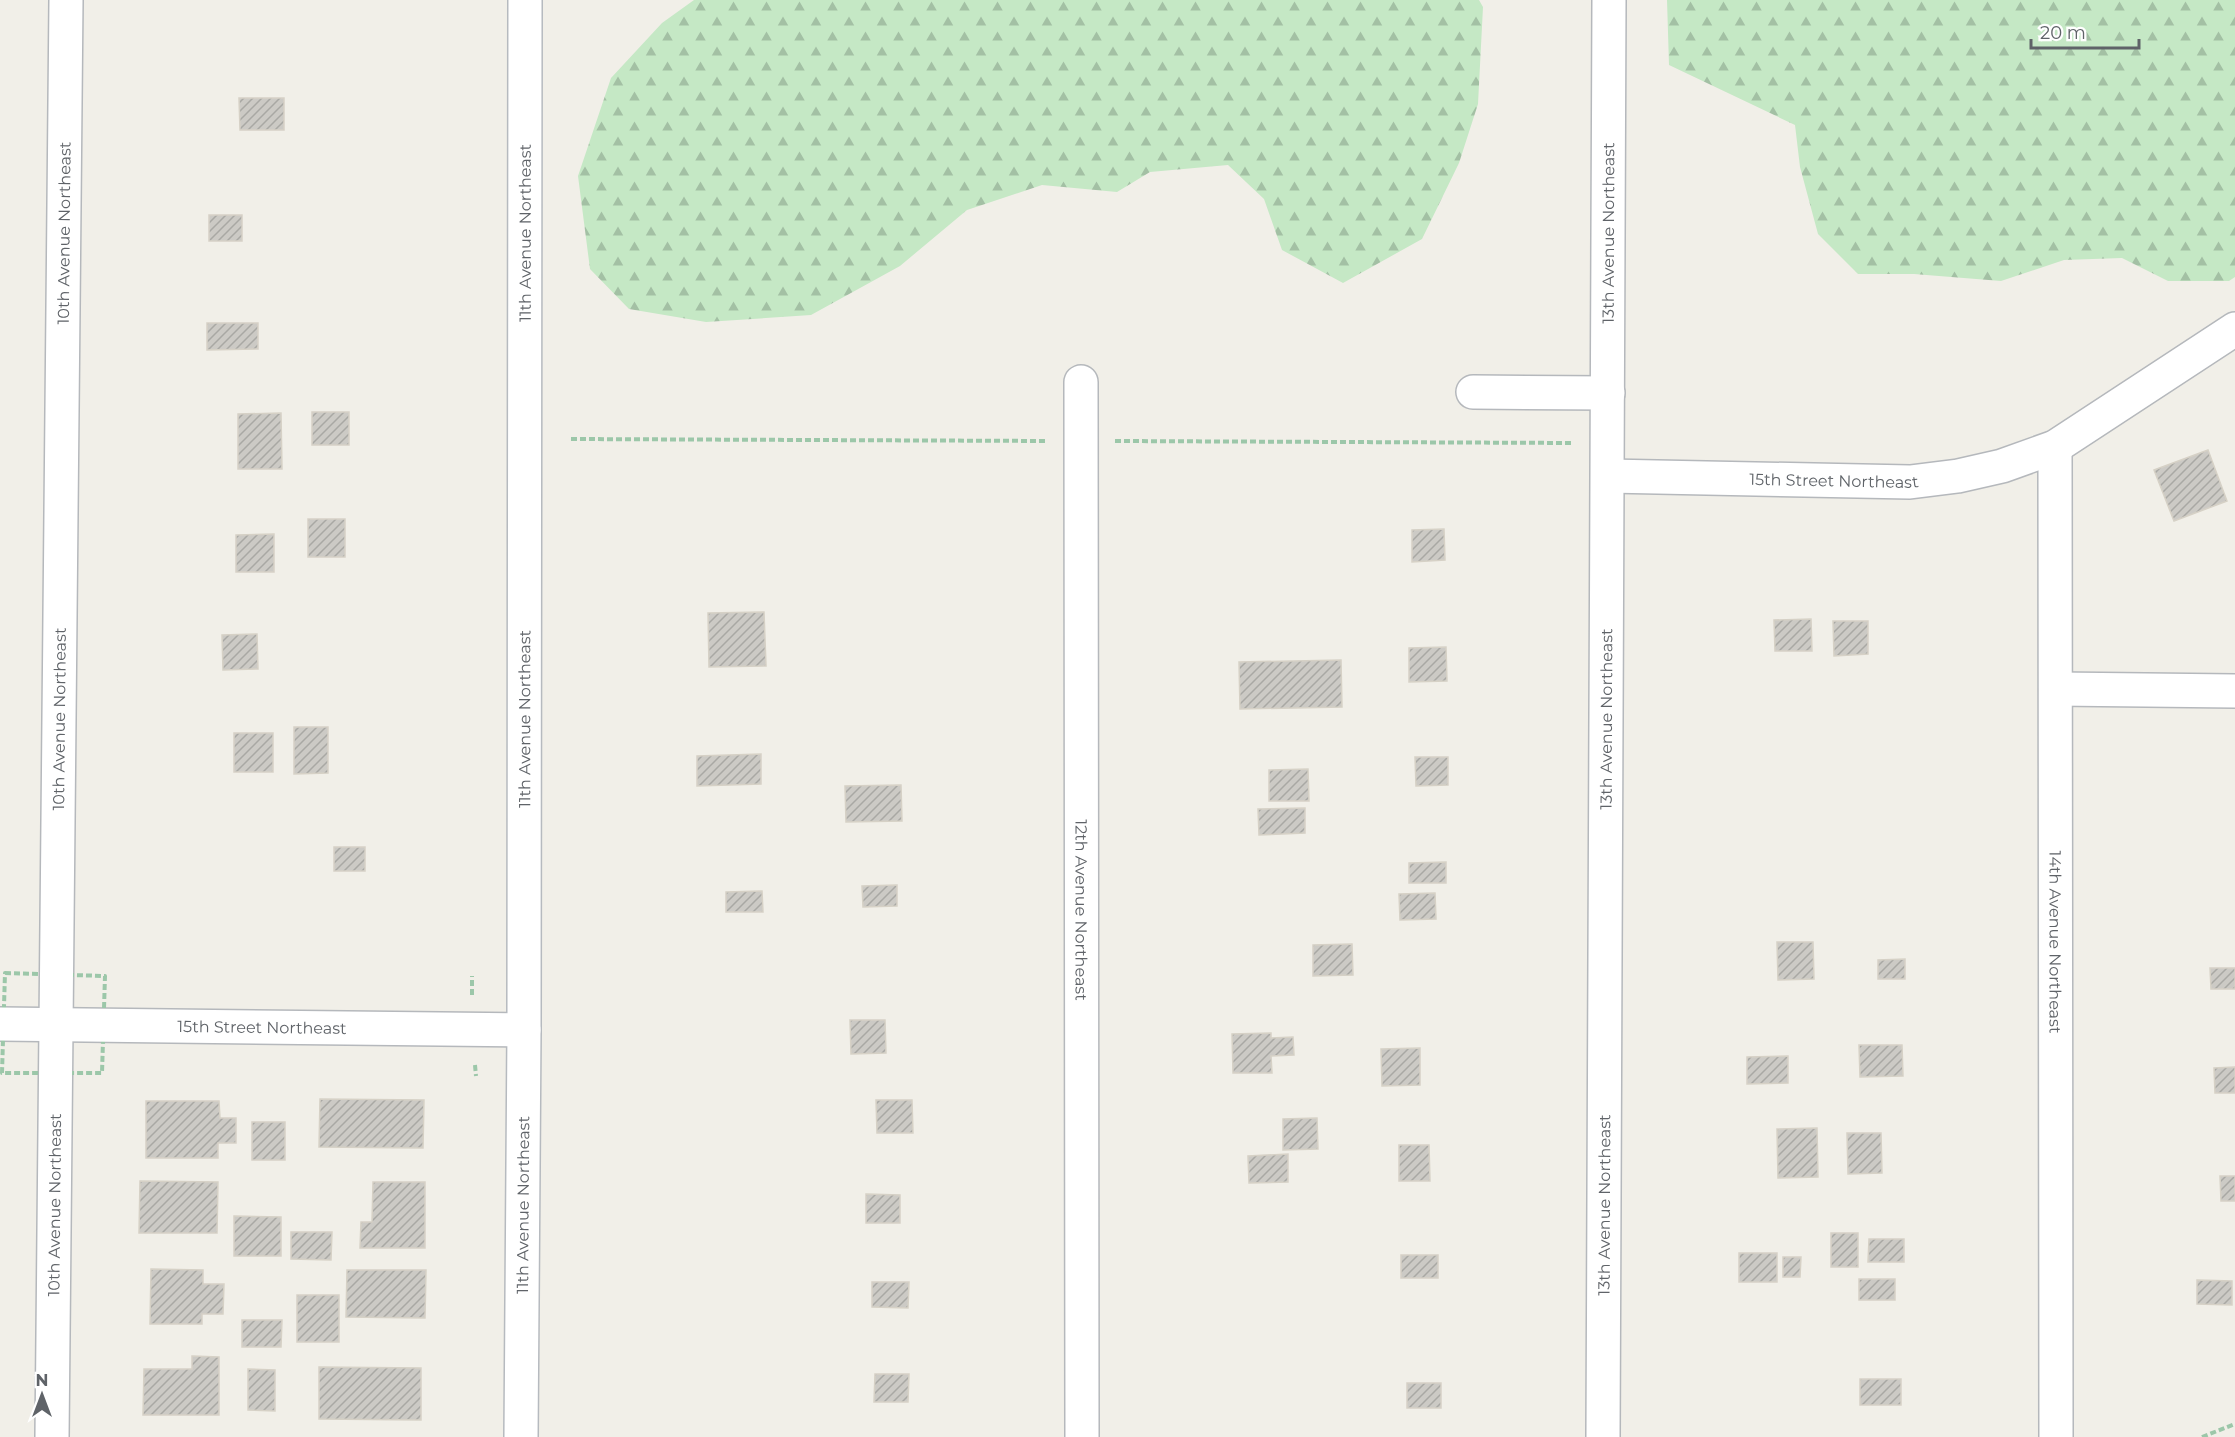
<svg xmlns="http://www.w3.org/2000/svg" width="2235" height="1437" font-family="Montserrat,sans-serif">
	<defs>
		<pattern id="forest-firs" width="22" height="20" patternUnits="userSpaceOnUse" patternTransform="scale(1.5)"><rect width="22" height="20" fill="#c5e8c5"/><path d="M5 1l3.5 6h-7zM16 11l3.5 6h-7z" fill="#a3c0a4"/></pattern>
		<pattern id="building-hatch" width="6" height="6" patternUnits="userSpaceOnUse" patternTransform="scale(1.5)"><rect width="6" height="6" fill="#cccac5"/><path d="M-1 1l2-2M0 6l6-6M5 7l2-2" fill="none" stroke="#a9a8a4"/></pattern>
	</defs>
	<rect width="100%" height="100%" fill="#f1efe8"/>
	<g fill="url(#forest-firs)">
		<polygon points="694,0 1479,0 1483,7 1478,104 1459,163 1422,239 1343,283 1282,250 1264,199 1228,165 1150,172 1117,192 1042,185 967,210 900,266 811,315 706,322 629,309 590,269 578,176 611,78 662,23"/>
		<polygon points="1667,0 2235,0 2235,277 2229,281 2168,281 2122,258 2064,260 2001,281 1914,274 1858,274 1818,234 1800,167 1795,125 1669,65"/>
	</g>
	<g fill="url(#building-hatch)" stroke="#d6d1c6" stroke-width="1.5">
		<polygon points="239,98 284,98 284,130 240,130"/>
		<rect x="209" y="215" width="33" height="26"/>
		<polygon points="207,323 258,323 258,349 207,350"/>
		<rect x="312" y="412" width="37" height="33"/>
		<polygon points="281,413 282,469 238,469 238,414"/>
		<polygon points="2208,450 2227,501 2174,521 2154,470"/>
		<rect x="308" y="519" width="37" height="38"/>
		<polygon points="1444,529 1445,560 1412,562 1412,530"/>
		<polygon points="274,534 274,572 236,572 236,535"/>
		<polygon points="764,612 766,666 709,667 708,613"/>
		<polygon points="1811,619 1812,651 1775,651 1774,620"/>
		<polygon points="1833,621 1868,621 1868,654 1834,656"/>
		<polygon points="257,634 258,669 223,670 222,635"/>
		<polygon points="1446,647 1447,681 1409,682 1409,648"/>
		<polygon points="1341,660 1342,707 1240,709 1239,662"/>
		<polygon points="294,727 328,727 328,773 294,774"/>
		<rect x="234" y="733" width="39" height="39"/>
		<polygon points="761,754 761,784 697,786 697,756"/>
		<polygon points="1415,757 1448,757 1448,785 1416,786"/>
		<polygon points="1308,769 1309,801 1269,801 1269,770"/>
		<polygon points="901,785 902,821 846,822 845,786"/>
		<polygon points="1305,808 1305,833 1259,835 1258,809"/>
		<rect x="334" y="847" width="31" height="24"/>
		<polygon points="1446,862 1446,883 1409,883 1409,863"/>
		<polygon points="897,885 897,906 863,907 862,886"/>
		<polygon points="762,891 763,912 726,912 726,892"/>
		<polygon points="1435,893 1436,919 1400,920 1399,894"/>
		<polygon points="1777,942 1813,942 1814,979 1778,980"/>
		<polygon points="1352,944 1353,975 1313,976 1313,945"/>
		<polygon points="1905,959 1905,979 1878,979 1878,960"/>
		<polygon points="2210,968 2235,968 2235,989 2211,989"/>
		<polygon points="850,1020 885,1020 886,1053 851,1054"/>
		<polygon points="1271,1033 1271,1038 1293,1037 1294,1055 1271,1056 1272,1073 1233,1073 1232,1034"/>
		<polygon points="1859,1045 1902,1045 1903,1076 1860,1077"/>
		<polygon points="1420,1048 1420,1085 1382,1086 1381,1049"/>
		<polygon points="1788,1056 1788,1083 1747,1084 1747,1057"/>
		<polygon points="2235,1067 2235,1093 2215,1093 2214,1068"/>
		<polygon points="320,1099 424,1100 423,1148 319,1147"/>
		<polygon points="876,1100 912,1100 913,1133 877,1133"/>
		<polygon points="146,1101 219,1101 220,1118 236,1118 236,1143 218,1143 218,1158 146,1158"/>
		<polygon points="1317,1118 1318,1149 1283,1150 1283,1119"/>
		<rect x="252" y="1122" width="33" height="38"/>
		<polygon points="1817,1128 1818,1177 1778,1178 1777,1129"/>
		<polygon points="1847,1133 1881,1133 1882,1173 1848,1174"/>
		<polygon points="1399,1145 1429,1145 1430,1181 1399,1181"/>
		<polygon points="1288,1154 1288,1182 1249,1183 1248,1156"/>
		<polygon points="2220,1176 2235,1176 2235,1201 2221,1201"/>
		<polygon points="140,1181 218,1182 217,1233 139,1233"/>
		<polygon points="373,1182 425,1182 425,1248 360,1248 361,1222 372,1222"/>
		<polygon points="866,1194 900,1195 900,1223 866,1223"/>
		<polygon points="234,1216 281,1217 281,1256 234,1256"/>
		<polygon points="291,1232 332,1232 331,1260 291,1259"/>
		<rect x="1831" y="1233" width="27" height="34"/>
		<polygon points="1869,1239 1904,1239 1904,1262 1868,1262"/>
		<rect x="1739" y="1253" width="38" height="29"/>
		<rect x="1401" y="1255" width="37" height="23"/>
		<polygon points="1783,1257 1801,1257 1800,1277 1783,1277"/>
		<polygon points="151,1269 203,1270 203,1284 224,1284 223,1314 202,1314 202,1324 150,1324"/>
		<polygon points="347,1270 426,1270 425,1318 346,1317"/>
		<rect x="1859" y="1279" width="36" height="21"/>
		<polygon points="2197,1280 2232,1281 2232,1305 2197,1304"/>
		<polygon points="872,1282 909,1282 908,1308 872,1307"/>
		<rect x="297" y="1295" width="42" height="47"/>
		<polygon points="242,1320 282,1320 281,1347 242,1347"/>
		<polygon points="192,1356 219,1357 219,1415 143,1415 144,1369 192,1369"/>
		<polygon points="319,1367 421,1368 421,1420 319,1419"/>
		<polygon points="248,1369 275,1370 275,1411 248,1410"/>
		<polygon points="875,1374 909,1374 908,1402 874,1402"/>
		<rect x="1860" y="1379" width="41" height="26"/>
		<rect x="1407" y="1383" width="34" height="25"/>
	</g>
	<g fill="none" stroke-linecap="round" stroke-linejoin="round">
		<g stroke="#b5b8bc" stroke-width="36">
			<g id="street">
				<path id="s1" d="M1081,382L1082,1437"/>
				<polyline points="1473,392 1608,393"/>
				<path id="s2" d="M2055,447L2056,1437"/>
				<path id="s3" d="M1608,476L1910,482L1958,476L2002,466L2055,447L2235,329"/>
				<polyline points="2056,689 2235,691"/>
				<path id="s4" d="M0,1024L524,1030"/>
				<path id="s5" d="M52,1437L66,0"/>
				<path id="s6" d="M1603,1437L1609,0"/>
			</g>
		</g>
		<g stroke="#b6babf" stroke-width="36">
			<g id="secondary">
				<path id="s7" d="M521,1437L524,1030L525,0"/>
			</g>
		</g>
		<g stroke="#9cc7a9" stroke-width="4" stroke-dasharray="6 3" stroke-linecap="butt">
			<polyline points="571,439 1048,441"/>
			<polyline points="1115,441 1573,443"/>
			<polygon points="5,973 105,976 102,1073 2,1073"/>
			<polyline points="472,995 472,976"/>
			<polyline points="475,1065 476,1076"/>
			<polyline points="2202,1437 2235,1424"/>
		</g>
		<use href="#street" stroke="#fff" stroke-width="33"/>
		<use href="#secondary" stroke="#fff" stroke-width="33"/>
	</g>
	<g text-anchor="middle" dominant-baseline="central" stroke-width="6" stroke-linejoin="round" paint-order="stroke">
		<g font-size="16" fill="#5f6368" stroke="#fff">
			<text stroke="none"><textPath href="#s5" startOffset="1204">10th Avenue Northeast</textPath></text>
			<text stroke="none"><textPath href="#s7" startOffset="1204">11th Avenue Northeast</textPath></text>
			<text stroke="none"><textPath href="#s6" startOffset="1204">13th Avenue Northeast</textPath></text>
			<text stroke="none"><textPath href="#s3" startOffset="226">15th Street Northeast</textPath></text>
			<text stroke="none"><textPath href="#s5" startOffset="718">10th Avenue Northeast</textPath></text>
			<text stroke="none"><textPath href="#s7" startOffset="718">11th Avenue Northeast</textPath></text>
			<text stroke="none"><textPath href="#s6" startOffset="718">13th Avenue Northeast</textPath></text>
			<text stroke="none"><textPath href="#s1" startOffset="528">12th Avenue Northeast</textPath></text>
			<text stroke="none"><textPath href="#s2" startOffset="495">14th Avenue Northeast</textPath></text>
			<text stroke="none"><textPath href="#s4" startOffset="262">15th Street Northeast</textPath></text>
			<text stroke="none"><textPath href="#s5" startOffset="232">10th Avenue Northeast</textPath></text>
			<text stroke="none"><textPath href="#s6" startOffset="232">13th Avenue Northeast</textPath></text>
			<text stroke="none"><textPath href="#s7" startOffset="232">11th Avenue Northeast</textPath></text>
		</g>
	</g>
	<g transform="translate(42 1395)" stroke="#ffffff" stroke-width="4.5" paint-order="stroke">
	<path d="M0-4.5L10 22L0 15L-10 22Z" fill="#5f6368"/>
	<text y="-9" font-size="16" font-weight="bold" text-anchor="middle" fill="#5f6368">N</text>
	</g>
	<path d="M2031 39v9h108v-9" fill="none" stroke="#5f6368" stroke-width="3"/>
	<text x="2040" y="39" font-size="18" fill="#5f6368" stroke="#ffffff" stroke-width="4.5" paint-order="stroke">20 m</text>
</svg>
